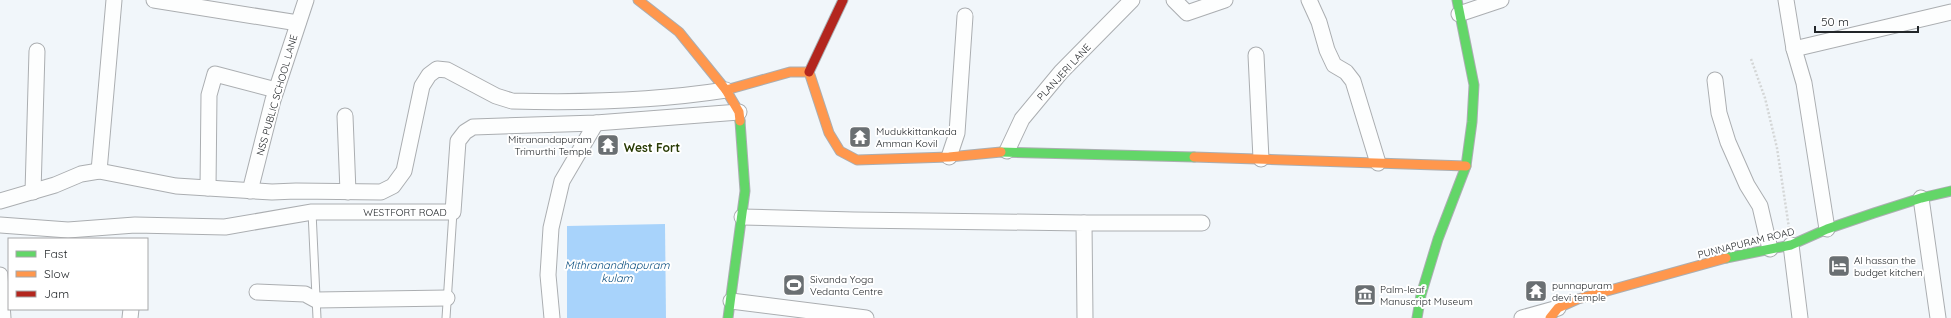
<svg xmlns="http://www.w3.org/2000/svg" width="1951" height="318" font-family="Quicksand,sans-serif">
	<rect width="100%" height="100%" fill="#f1f6fa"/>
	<polygon fill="#a8d3fb" points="665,224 666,318 567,318 567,226"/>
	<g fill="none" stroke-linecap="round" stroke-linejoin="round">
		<g stroke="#abaeb1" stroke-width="9">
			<g id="lane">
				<polyline points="312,212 317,318"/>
				<polyline points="446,318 453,212"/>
			</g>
		</g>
		<g stroke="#abaeb1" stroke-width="17">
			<g id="street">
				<polyline points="154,0 298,23"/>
				<polyline points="1174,0 1187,13 1225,0"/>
				<polyline points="1309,0 1319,22 1327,50 1334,65 1346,72 1353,81 1378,163"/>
				<polyline points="1786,0 1794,49 1804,83 1827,229"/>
				<polyline points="1459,14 1501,0"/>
				<polyline points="1794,49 1951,12"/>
				<polyline points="1256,55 1261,159"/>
				<polyline points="1715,80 1719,113 1728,142 1747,185 1760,206 1770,249"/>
				<polyline points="345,116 348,192"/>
				<polyline points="1007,151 1022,119 1061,72 1132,0"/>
				<polyline points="949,157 957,133 965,16"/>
				<polyline points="99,171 114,0"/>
				<polyline points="208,188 209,95 215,74 276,90"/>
				<polyline points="250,191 273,100 306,0"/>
				<polyline points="33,192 37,51"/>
				<polyline points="1921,198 1938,318"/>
				<path d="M0,201L55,185L81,174L99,171L176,186L272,192L296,191L381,192L393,186L404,171L422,86L429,75L437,69L447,70L496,96L512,101C583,103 655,101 726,90"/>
				<polyline points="742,217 854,220 1084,223 1085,318"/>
				<polyline points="1084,223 1202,223"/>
				<polyline points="0,225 68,230 135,225 225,227 312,212 453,212 458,141 465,132 473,127 596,123 739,112"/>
				<polyline points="1791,245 1800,318"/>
				<polyline points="0,275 3,318"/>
				<polyline points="257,292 305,294 316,300 447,298"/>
				<polyline points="731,301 866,318"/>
				<polyline points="130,318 131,309"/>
				<polyline points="552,318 548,275 551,228 562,181 596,123"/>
				<polyline points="1522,318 1558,308"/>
			</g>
		</g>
		<g stroke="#abaeb1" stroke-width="11">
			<g id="fast">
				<polyline points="1001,152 1194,157"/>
				<polyline points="1726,258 1791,245 1827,229 1874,213 1921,198 1951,191"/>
				<polyline points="728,318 745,191 740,121"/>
				<polyline points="1417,318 1421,295 1438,239 1466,166 1472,122 1474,85 1457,0"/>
			</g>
		</g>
		<g stroke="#abaeb1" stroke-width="11">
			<g id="slow">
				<polyline points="638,0 679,32 726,90 739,112 740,121"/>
				<polyline points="726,90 790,72 809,72 829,133 840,151 857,160 949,157 1001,152"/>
				<polyline points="1194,157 1466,166"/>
				<polyline points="1550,318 1558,308 1578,299 1726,258"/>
			</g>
		</g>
		<g stroke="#abaeb1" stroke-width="11">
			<polyline id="jam" points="809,72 843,0"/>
		</g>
		<polyline stroke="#d4d6d6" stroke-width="2.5" stroke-dasharray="2 2" stroke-linecap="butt" points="1751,59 1765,98 1777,148 1789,228"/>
		<use href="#lane" stroke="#fdfefe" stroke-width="7"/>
		<use href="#street" stroke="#fdfefe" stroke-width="15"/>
		<use href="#fast" stroke="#63d668" stroke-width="9"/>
		<use href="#slow" stroke="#ff974d" stroke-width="9"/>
		<use href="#jam" stroke="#b3261e" stroke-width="9"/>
	</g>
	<defs>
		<g id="temple-square" transform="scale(1.15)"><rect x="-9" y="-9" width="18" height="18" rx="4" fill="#6a6f72" stroke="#fff"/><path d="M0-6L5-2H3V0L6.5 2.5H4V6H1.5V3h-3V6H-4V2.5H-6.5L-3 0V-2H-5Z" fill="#fff"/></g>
		<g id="hotel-square" transform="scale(1.15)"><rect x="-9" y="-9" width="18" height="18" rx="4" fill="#6a6f72" stroke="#fff"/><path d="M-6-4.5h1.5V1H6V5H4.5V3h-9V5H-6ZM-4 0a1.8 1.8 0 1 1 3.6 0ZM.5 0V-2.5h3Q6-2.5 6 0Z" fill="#fff"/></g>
		<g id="stadium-square" transform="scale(1.15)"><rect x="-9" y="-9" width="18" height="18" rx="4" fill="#6a6f72" stroke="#fff"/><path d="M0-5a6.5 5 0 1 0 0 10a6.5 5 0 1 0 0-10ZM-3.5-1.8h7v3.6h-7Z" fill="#fff"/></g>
		<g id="museum-square" transform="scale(1.15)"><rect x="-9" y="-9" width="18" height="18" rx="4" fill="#6a6f72" stroke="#fff"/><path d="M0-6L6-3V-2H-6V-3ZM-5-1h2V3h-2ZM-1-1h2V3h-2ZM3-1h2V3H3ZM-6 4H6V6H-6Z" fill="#fff"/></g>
	</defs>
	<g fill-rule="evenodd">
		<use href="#temple-square" x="860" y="137"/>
		<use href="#temple-square" x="608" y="145"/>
		<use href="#hotel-square" x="1839" y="266"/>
		<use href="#stadium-square" x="794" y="285"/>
		<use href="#temple-square" x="1536" y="291"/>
		<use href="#museum-square" x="1365" y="295"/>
	</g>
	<g text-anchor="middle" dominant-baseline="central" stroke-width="4" stroke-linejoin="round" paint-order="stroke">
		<g font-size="10" fill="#222629" stroke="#fff">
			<text transform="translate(1064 72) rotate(-47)">PLANJERI LANE</text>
			<text transform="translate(277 95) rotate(-74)">NSS PUBLIC SCHOOL LANE</text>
			<text x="405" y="212">WESTFORT ROAD</text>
			<text transform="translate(1746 243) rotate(-14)">PUNNAPURAM ROAD</text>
		</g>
		<g font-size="10" fill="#222629" stroke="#fff" text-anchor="start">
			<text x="876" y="131">Mudukkittankada<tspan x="876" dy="12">Amman Kovil</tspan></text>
			<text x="592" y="139" text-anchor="end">Mitranandapuram<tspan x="592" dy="12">Trimurthi Temple</tspan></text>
			<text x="1854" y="260">Al hassan the<tspan x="1854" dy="12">budget kitchen</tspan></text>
			<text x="810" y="279">Sivanda Yoga<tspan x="810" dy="12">Vedanta Centre</tspan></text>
			<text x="1552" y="285">punnapuram<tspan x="1552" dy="12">devi temple</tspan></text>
			<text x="1380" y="289">Palm-leaf<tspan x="1380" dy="12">Manuscript Museum</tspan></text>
		</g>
		<g font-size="11" font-style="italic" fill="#094d7f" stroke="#fff">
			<text x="617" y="265">Mithranandhapuram<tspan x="617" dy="13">kulam</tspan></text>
		</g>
		<g font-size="12" font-weight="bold" fill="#283b05" stroke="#fff">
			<text x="652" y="147">West Fort</text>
		</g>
	</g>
	<rect x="8" y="238" width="140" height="72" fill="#ffffff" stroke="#a7a8a9"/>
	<rect x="16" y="251" width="20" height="6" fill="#63d668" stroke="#a7a8a9"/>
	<text x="44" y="258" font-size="12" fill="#222629">Fast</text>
	<rect x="16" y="271" width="20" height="6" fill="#ff974d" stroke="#a7a8a9"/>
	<text x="44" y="278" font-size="12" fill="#222629">Slow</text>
	<rect x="16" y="291" width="20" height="6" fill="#b3261e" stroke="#a7a8a9"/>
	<text x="44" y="298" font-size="12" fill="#222629">Jam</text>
	<path d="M1815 26v6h103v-6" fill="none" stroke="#222629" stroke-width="2"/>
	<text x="1821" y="26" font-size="12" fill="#222629" stroke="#ffffff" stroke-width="3" paint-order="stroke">50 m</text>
</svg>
